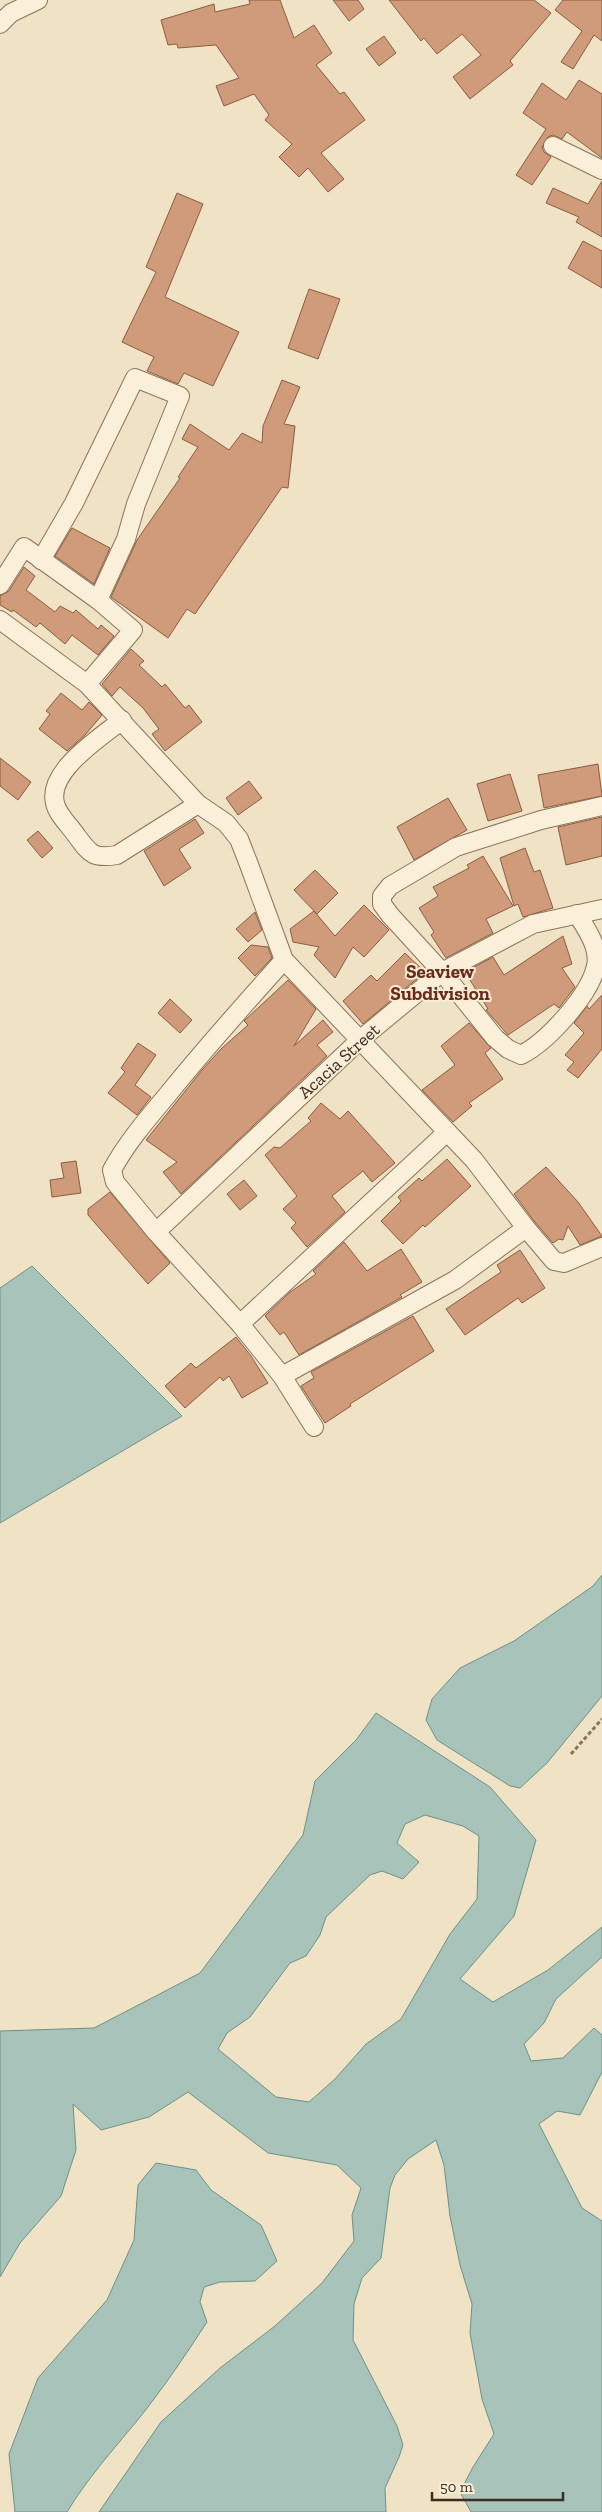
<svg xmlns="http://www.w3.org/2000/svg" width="602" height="2512" font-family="'Zilla Slab',serif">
	<rect width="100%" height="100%" fill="#f0e2c5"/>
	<g fill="#a7c3ba" stroke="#6d9288" fill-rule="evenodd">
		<polygon points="32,1266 182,1416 0,1523 0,1288"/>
		<polygon points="602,1575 602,1696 547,1763 520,1788 510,1786 437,1740 426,1720 432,1699 460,1668 514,1641 593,1586"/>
		<path d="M376,1713L490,1787L536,1840L514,1916L460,1979L493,2002L548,1970L602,1927V1957L556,1999L544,2023L524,2044L531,2061L563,2058L594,2028L602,2035V2072L580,2115L557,2111L539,2124L582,2208L602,2221V2512H471L460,2492L473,2467L494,2434L482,2399L470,2333L472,2304L460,2265L450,2216L444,2165L436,2140L408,2159L395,2175L390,2188L381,2258L362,2278L354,2304L353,2340L397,2426L403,2445L399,2457L385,2488L386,2512H99L161,2422L220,2368L275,2326L322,2283L354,2241L352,2215L361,2188L337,2165L268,2153L188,2092L149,2117L101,2130L73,2104L76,2150L61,2196L20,2243L0,2277V2031L94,2028L200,1973L303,1835L315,1781L356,1740ZM425,1815L463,1826L479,1836L477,1899L450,1934L401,2019L366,2044L335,2079L309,2102L276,2097L218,2049L227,2033L250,2017L290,1963L306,1956L320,1935L326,1917L370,1875L382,1871L403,1879L419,1862L397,1843L405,1824Z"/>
		<path d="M156,2163L196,2170L211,2190L261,2225L277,2261L255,2281L220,2282L204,2287L200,2302L207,2322C185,2356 162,2390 136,2422C112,2451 87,2479 67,2512H15L9,2454L38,2378L107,2300L134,2240L138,2185Z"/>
	</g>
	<g fill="#cf9b7a" stroke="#8c5c3f">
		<polygon points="249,0 280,0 294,38 314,25 332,53 316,65 340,94 344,92 365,120 321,153 344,179 328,192 308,168 299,177 279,157 292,144 265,120 269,115 254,94 224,106 216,86 239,78 216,45 178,48 177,44 168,45 161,20 214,4 215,12 250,4"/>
		<polygon points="333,0 358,0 364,9 349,21"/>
		<polygon points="389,0 534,0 551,13 510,61 513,65 470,99 453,77 481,55 462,34 437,54 424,38 421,41"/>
		<polygon points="563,0 602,0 602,41 594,35 573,69 561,62 582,31 555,10"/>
		<polygon points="384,36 396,53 379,66 366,49"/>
		<polygon points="579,80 602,94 602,158 567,132 562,139 553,135 548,137 542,147 544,152 551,157 532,185 516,175 546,129 523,113 542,83 566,100"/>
		<polygon points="602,181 602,237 576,222 579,217 546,203 553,188 588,204"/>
		<polygon points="177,193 203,204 165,297 239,332 213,386 184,373 178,384 147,371 154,357 122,342 156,272 146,267"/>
		<polygon points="583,241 602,251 602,288 568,268"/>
		<polygon points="309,289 340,299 318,359 288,348"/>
		<polygon points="282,380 300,387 284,424 295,426 288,488 282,487 195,614 187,609 168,638 111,597 137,540 180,478 178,477 198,447 182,439 190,424 229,450 242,433 262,443 263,426"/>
		<polygon points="72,528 110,548 94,584 55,556"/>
		<polygon points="24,567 35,576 26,590 55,612 60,606 73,613 76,610 98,629 101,625 114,636 98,655 72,635 65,644 40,623 36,627 13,610 12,612 0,605 0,596 9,591"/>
		<polygon points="131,649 144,661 139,665 162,687 165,684 185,708 189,705 202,722 165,751 152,734 159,729 143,708 120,687 112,696 102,684"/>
		<polygon points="61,693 82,710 89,702 102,715 85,735 67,751 39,729 50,714 46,711"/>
		<polygon points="0,758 31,782 18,800 0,786"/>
		<polygon points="598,764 602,796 544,808 538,775"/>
		<polygon points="510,774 522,811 488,821 477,784"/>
		<polygon points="249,781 262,798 238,815 226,798"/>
		<polygon points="448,798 467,830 414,860 397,827"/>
		<polygon points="602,817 602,856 566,865 558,827"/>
		<polygon points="195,819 204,833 179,849 191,868 164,886 144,851"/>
		<polygon points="38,831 53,848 42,858 27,840"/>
		<polygon points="525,848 534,872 540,870 553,908 523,917 518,904 514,906 500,858"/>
		<polygon points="483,856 513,906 486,919 493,933 446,958 431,935 434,932 419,908 438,896 433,887 469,868 467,865"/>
		<polygon points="315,870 338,893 317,914 294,890"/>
		<polygon points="364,905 389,930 364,957 353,947 335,978 314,955 319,947 293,942 290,929 314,911 335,936"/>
		<polygon points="255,912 262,930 248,942 236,929"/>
		<polygon points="563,936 572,964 562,968 575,987 559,1008 554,1004 508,1035 486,1010 488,1009 465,972 493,957 504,975"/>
		<polygon points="251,945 268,947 272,958 255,976 238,958"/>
		<polygon points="405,953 425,972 363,1024 343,1001 371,975 377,981"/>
		<polygon points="288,980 316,1009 294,1046 323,1020 333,1032 317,1045 327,1056 181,1194 163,1172 177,1162 146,1140 202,1070 222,1048 248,1025 244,1021"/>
		<polygon points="602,995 602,1049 578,1078 567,1070 574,1062 565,1055 584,1033 574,1023 587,1006 589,1009"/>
		<polygon points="170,999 192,1020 180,1033 158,1013"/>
		<polygon points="469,1023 491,1048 485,1053 503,1079 469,1103 472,1106 453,1122 422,1090 455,1065 441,1046"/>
		<polygon points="138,1043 156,1055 135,1085 151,1097 137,1115 108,1093 125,1072 121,1068"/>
		<polygon points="321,1103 340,1119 348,1111 395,1163 372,1182 363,1171 332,1196 345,1212 307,1247 291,1228 296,1223 283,1209 297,1196 265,1155 274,1147 280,1148 311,1121 308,1118"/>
		<polygon points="447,1159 471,1186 425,1227 423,1225 403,1244 381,1221 401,1201 398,1197 419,1178 422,1181"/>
		<polygon points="76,1161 81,1193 52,1197 50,1180 64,1178 61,1163"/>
		<polygon points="546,1167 578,1202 602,1236 580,1245 568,1226 563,1240 559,1239 553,1243 534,1221 514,1194"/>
		<polygon points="244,1180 257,1196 240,1210 227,1194"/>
		<polygon points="110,1192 170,1263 148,1284 88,1215 88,1209"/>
		<polygon points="344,1242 367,1271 401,1249 422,1282 400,1295 402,1297 299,1355 284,1332 280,1335 265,1316 289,1293 316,1274 313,1271"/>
		<polygon points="520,1250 545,1288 522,1303 518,1298 465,1335 446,1309 501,1272 497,1265"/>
		<polygon points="413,1316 434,1351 350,1404 351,1406 325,1423 301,1386 314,1378 311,1372"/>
		<polygon points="236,1337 251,1356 268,1383 242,1398 229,1376 223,1381 220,1377 185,1408 165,1386 191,1363 196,1368"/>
	</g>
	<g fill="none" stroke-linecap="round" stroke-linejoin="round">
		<g stroke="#8c735a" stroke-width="20">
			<g id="minor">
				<polyline points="0,24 11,13 38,0"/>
				<polyline points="553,146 602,170"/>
				<polyline points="41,560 74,503 135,378 180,396 136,504 126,539 98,600"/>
				<polyline points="0,585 24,547 98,600 133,630 87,684"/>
				<polyline points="0,620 87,684 198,804 226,823 239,839 248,862 284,960 474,1160 526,1228 455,1280 282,1376"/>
				<path d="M122,720C100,738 47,771 55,803C57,814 70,826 76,835C90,854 93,859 117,855L198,804"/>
				<path d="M577,914C586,928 600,948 596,966C590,995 547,1042 521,1055L508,1049L495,1038L442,972L390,915L382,904V896L390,886L456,847L541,820L602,806"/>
				<path d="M284,960C245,1004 206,1047 169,1093C149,1117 127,1142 112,1170L115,1182L156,1232L240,1324L282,1376L314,1427"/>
				<polyline points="526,1228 554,1261 564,1263 602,1247"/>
				<polyline points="156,1232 361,1039 442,972 533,924 602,909"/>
				<polyline points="240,1324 447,1132"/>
			</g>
		</g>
		<polyline stroke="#8c735a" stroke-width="3" stroke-dasharray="4 2.5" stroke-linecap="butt" points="571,1754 602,1719"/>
		<use href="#minor" stroke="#faefd9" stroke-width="18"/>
	</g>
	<g text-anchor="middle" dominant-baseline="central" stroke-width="4" stroke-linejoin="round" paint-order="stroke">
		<g font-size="18" fill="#3b2c1f" stroke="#f7ecd5">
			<text transform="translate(339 1061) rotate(-42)">Acacia Street</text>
		</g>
		<g font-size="19" font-weight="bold" fill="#692b1c" stroke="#f7ecd5">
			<text x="440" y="971">Seaview<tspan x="440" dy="22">Subdivision</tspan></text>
		</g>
	</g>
	<path d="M432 2492v8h131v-8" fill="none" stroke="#3b2c1f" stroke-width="2.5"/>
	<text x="440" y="2492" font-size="15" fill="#3b2c1f" stroke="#f7ecd5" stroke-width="4" paint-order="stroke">50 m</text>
</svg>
